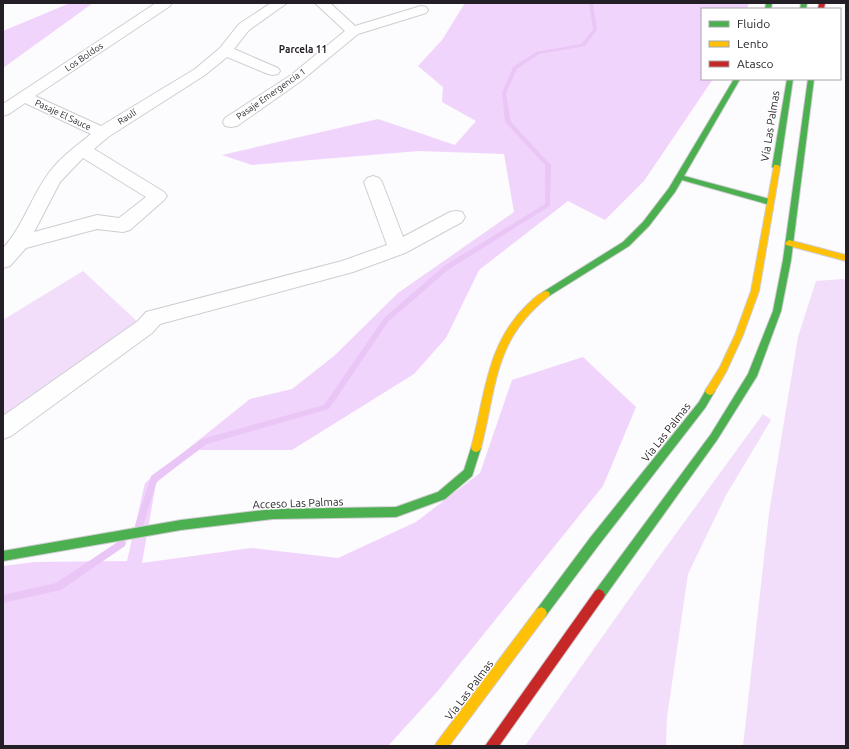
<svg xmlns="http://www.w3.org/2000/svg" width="849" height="749" font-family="Ubuntu,sans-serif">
	<rect width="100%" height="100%" fill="#fcfbfd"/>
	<g fill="#f2defa">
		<polygon points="83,271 142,326 3,422 3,320"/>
		<polygon points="843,279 846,281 846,746 743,746 769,513 798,337 816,281"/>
		<polygon points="763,414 771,420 726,495 688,574 667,717 666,746 525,746 656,561"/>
	</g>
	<g fill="#f1d4fb">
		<polygon points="70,3 93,3 3,68 3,31"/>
		<polygon points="465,3 749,3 747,9 702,9 702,79 713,79 644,181 605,220 568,201 479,270 446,338 414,374 292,450 197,450 156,483 142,563 251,548 338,558 416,522 480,473 512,380 583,357 636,407 603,486 437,692 388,746 3,746 3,566 35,562 127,561 145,483 250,399 292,389 334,356 398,293 514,212 504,154 419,151 252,165 222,155 378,119 455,145 476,121 442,102 443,87 418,66 442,40"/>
	</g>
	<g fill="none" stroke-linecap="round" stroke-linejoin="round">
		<g fill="#eac6f7" fill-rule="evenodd">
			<polygon points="589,3 593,3 597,30 585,46 539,54 517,69 506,93 511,122 551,165 550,206 448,270 388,322 329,409 207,444 157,481 141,532 138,533 135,532 134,529 151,476 202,439 324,405 384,318 444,266 545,204 545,165 505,122 502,93 513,67 536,52 581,44 593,30"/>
			<polygon points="122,539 125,540 126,543 125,546 61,590 3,603 3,595 56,583"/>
		</g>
		<g stroke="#cfcdd1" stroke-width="2">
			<g id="street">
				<path d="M156,3H172L170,6L35,96L101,126L195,69L220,48L239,24L271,3H287L249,30L234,49L278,68L280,71L278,74L273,75L268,74L227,57L205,75L108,137L94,149L164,192L167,196L164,200L130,230L123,232L97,229L26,248L10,266L3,268V248C22,228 30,200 46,177C57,160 75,147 91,134L25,103L9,114L3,116V104ZM83,158L146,197L119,218L97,215L34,232L60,182Z"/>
				<polygon points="315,3 330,3 355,26 421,6 426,7 428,10 426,13 358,34 301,81 237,126 231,127 225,126 223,122 225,118 291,75 345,31"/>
				<polygon points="373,176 379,178 382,182 403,237 450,212 456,211 462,212 465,217 462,222 405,253 353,272 160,324 152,333 11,436 3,439 3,416 138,321 146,312 342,261 387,245 364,182 367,178"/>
			</g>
		</g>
		<g stroke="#cfcdd1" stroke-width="2">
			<g id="fast">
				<polygon points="766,3 772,3 771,9 765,9"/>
				<polygon points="801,3 807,3 806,9 800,9"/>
				<polygon points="734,79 740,79 684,176 773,200 773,204 770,205 682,180 675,192 649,226 629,246 549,296 543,296 542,294 543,292 623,242 643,222 669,188"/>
				<polygon points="787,79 793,79 780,167 776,169 772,167"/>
				<polygon points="808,79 814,79 791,260 781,311 757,376 717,440 603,599 599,601 595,599 593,595 595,591 711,434 748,374 773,311 783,260"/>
				<polygon points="710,387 713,388 715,391 705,408 598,546 545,617 541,619 537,617 535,613 537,609 590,538 699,402 707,388"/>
				<polygon points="476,444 479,445 481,448 472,476 445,499 396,517 273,519 181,530 3,561 3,551 181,520 273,509 396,507 438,492 464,470 471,448 473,445"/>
			</g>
		</g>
		<g stroke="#cfcdd1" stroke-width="2">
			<g id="slow">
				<polygon points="774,165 778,165 780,167 759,291 743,335 726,372 713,394 710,395 707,394 705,391 720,367 735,335 751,291"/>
				<polygon points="789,240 846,255 846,261 786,245 785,243"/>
				<path d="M546,291L549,292L550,294L549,296C493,340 497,386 481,448L479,451L476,452L473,451L471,448C485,398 486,345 526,306C532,300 539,293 546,291Z"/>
				<polygon points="541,607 545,609 547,613 545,617 449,746 435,746 437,742 537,609"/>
			</g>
		</g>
		<g stroke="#cfcdd1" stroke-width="2">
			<g id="jam">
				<polygon points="819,3 825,3 824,9 818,9"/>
				<polygon points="599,589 603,591 605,595 603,599 499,746 485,746 595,591"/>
			</g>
		</g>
		<use href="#street" fill="#fffeff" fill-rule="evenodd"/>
		<use href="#fast" fill="#4caf50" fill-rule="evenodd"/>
		<use href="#slow" fill="#ffc107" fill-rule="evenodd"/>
		<use href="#jam" fill="#c62828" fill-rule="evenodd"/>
	</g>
	<g text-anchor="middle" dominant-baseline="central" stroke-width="3" stroke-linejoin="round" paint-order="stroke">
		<g font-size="9" fill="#241f26" stroke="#fff">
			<text transform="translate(84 57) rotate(-34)">Los Boldos</text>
			<text transform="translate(271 94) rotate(-35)">Pasaje Emergencia 1</text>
			<text transform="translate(63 115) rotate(25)">Pasaje El Sauce</text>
			<text transform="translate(127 117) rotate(-33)">Raulí</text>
		</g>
		<g font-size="10" font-weight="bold" fill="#241f26" stroke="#fff">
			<text x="303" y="49">Parcela 11</text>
		</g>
		<g font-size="11" fill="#241f26" stroke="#fff">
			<text transform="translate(770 126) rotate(-81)">Vía Las Palmas</text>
			<text transform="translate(666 432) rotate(-52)">Vía Las Palmas</text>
			<text transform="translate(298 503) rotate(-2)">Acceso Las Palmas</text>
			<text transform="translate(469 690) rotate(-53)">Vía Las Palmas</text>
		</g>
	</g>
	<rect width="849" height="749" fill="none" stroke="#241f26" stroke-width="8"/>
	<rect x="701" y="8" width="140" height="72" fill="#ffffff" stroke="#a7a5a8"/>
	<rect x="709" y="21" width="20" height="6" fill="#4caf50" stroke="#a7a5a8"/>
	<text x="737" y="28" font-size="12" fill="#241f26">Fluido</text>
	<rect x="709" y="41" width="20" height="6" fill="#ffc107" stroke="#a7a5a8"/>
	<text x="737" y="48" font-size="12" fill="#241f26">Lento</text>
	<rect x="709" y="61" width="20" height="6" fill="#c62828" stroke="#a7a5a8"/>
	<text x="737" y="68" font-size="12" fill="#241f26">Atasco</text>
</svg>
